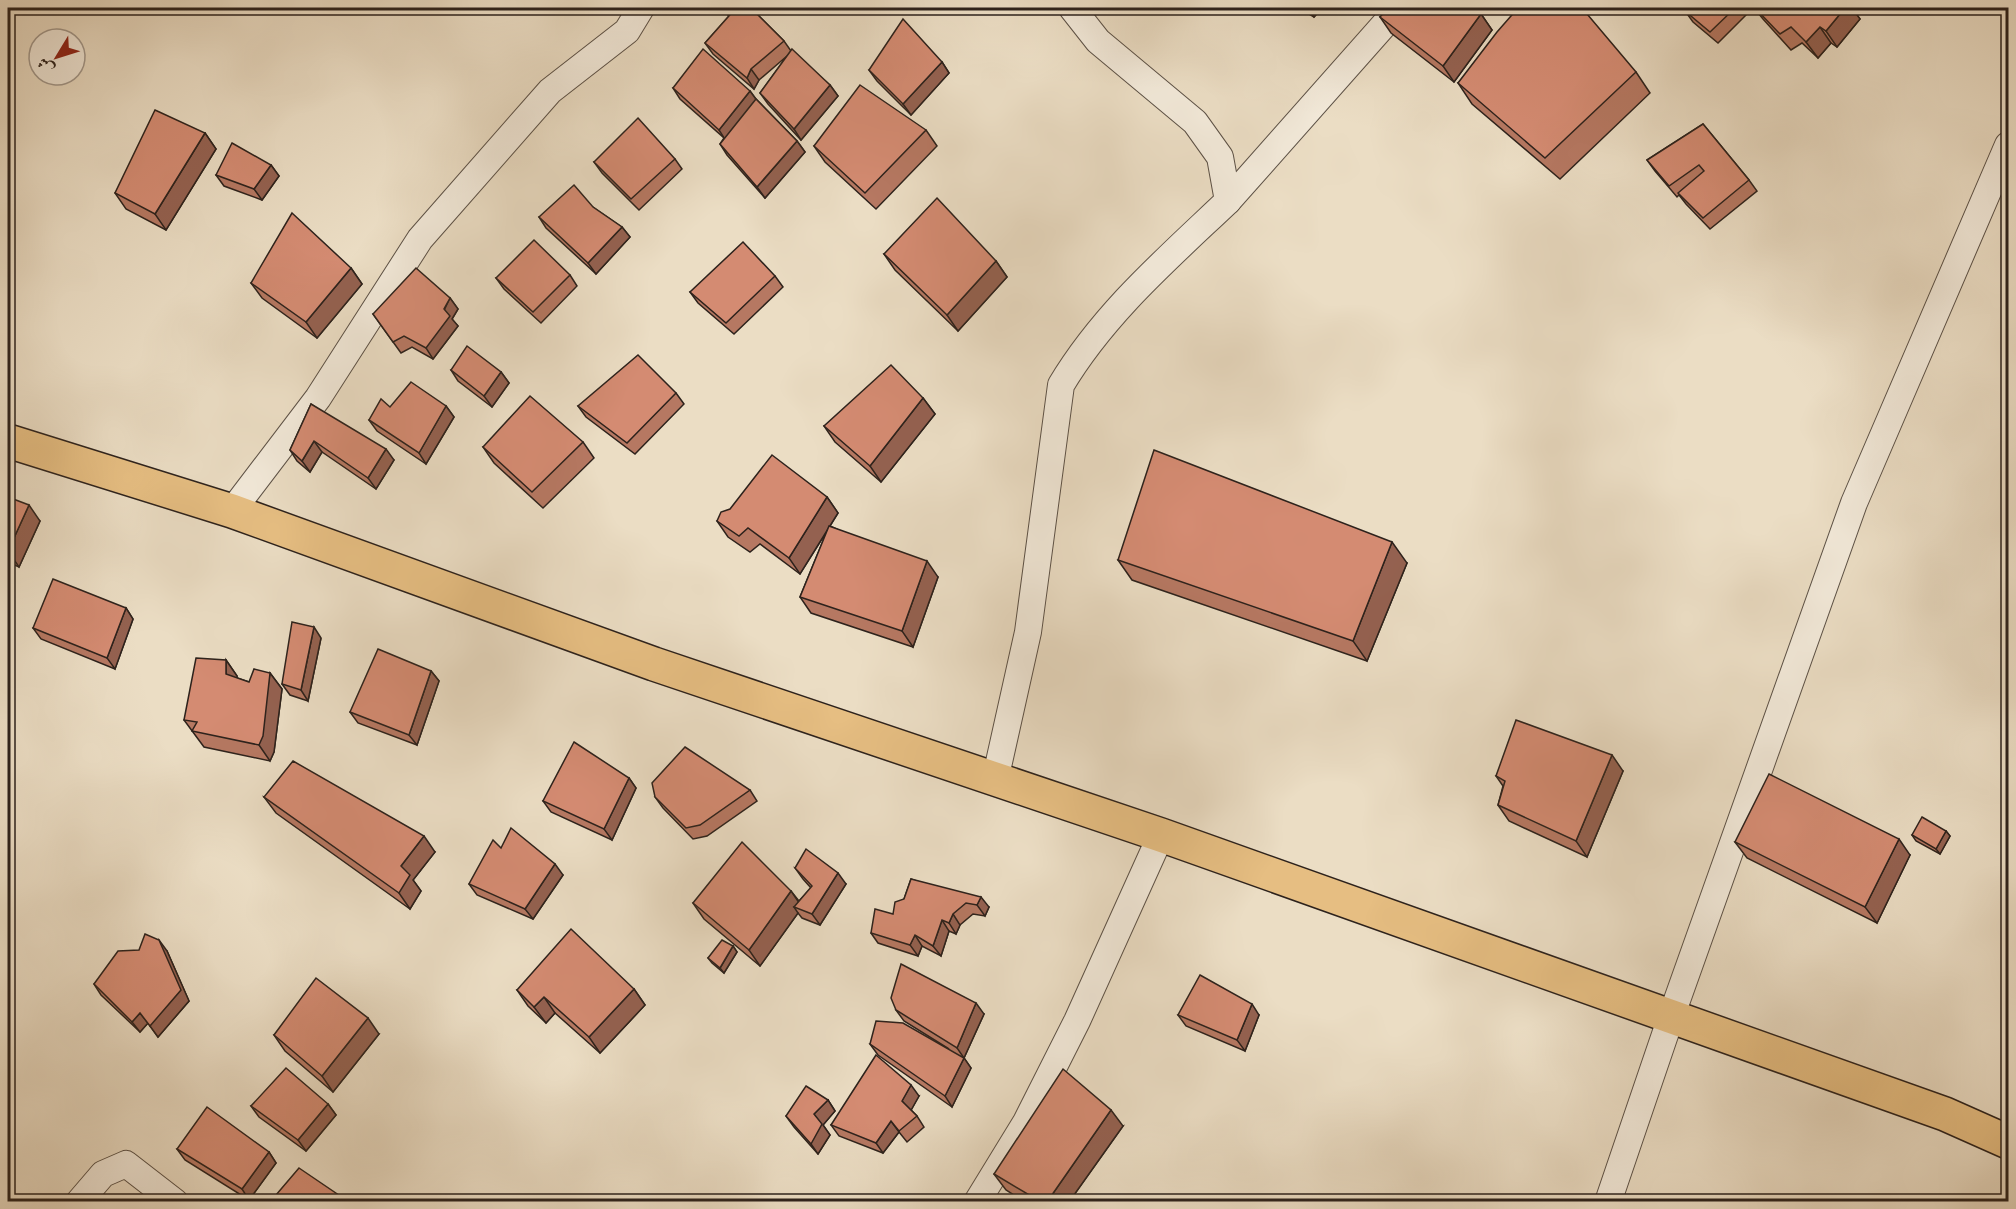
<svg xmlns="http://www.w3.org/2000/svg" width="2016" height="1209" font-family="Alegreya,Amiri,serif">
	<rect width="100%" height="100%" fill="#ebddc4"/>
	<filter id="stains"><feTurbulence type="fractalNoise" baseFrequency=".00333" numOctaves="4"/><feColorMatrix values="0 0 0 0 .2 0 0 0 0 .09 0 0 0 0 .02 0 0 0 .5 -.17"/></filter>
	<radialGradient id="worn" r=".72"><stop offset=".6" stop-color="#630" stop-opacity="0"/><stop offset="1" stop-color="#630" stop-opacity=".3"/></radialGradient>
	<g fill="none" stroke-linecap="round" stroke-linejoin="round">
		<g stroke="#5c5146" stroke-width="28">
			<g id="street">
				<polyline points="1228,201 1399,8"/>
				<polyline points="232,511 318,398 420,239 550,91 627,31 641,8"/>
				<path d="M995,780L1028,632L1061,385C1104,313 1168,258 1228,201L1220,157L1195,122L1098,41L1072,8"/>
				<polyline points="79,1202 103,1174 126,1164 175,1202"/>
				<polyline points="977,1202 1026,1122 1077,1021 1161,835"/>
				<polyline points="1608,1202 1671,1017 1854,503 2008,145"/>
			</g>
		</g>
		<g stroke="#2d221c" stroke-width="36">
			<polyline id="primary" points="8,441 232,511 654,664 1161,835 1945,1114 2008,1142"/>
		</g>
		<use href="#street" stroke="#f2e9d9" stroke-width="26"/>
		<use href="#primary" stroke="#e6be82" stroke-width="33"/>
	</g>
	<g fill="#b67862" stroke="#2d221c" stroke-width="1.5">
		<polygon points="721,8 751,8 784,41 791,51 830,85 838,96 801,140 768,104 760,93 787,56 759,80 754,89 713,54 705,43 729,16"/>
		<polygon points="1299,8 1322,8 1314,17"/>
		<polygon points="1689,8 1745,8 1749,12 1718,43 1693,22 1685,11"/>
		<polygon points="1754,8 1852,8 1860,19 1837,47 1831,43 1818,58 1802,43 1791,50 1763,19"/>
		<polygon points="1481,14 1492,30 1454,82 1391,33 1380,17"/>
		<polygon points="942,62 949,73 911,115 877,81 869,70"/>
		<polygon points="1636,72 1650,93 1560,179 1472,104 1458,83"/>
		<polygon points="673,88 750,91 756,99 797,141 805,152 765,198 727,155 720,144 724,138 680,99"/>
		<polygon points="1703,124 1749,180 1757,191 1710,229 1686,204 1679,195 1677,197 1655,171 1647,160"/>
		<polygon points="926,130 937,146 876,209 825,162 814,146"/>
		<polygon points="205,133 216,149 166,230 126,209 115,193"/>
		<polygon points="675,159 682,169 639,210 602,173 594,162"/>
		<polygon points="271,165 279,176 262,200 224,186 216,175"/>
		<polygon points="593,207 622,227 630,237 596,274 546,228 539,217"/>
		<polygon points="884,254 996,261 1007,277 958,331 895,270"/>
		<polygon points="351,268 362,284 317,338 262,298 251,283"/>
		<polygon points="570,275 577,286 541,323 504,289 496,278"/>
		<polygon points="775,276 783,287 734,334 698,303 690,292"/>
		<polygon points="450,298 458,309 452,319 458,326 433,359 412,347 401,353 373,314"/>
		<polygon points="451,370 501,372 509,383 492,407 458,381"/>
		<polygon points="676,393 684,404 635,454 586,417 578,406"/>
		<polygon points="923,398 935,414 881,482 835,442 824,426"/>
		<polygon points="311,404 394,460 376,489 322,452 310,472 297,461 290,450"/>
		<polygon points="446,406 454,417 426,464 377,431 369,420"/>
		<polygon points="583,442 594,458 543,508 494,463 483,447"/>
		<polygon points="8,497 40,521 19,567 8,562"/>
		<polygon points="827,497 838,513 830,526 938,577 913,647 811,613 800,597 827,531 800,574 760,544 750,552 728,537 717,521"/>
		<polygon points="1118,560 1407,563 1367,661 1132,580"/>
		<polygon points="126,608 133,619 115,669 41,639 33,628"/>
		<polygon points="321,638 308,701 290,695 282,684"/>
		<polygon points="226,660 237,676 237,678 249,682 270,673 282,689 274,752 270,761 204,747 184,720"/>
		<polygon points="431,671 439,681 417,745 358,723 350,712"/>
		<polygon points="1623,771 1587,857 1509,821 1498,805 1503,786 1496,776"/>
		<polygon points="629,778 636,788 612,840 551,812 543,801"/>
		<polygon points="750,790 757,801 707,836 693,839 663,808 655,797"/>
		<polygon points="264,797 435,852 413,880 421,891 410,909 276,813"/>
		<polygon points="1946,831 1950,836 1940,854 1916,841 1912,835"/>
		<polygon points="1735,842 1910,855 1877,923 1747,858"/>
		<polygon points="501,848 563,875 533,919 477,895 469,884"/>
		<polygon points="795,868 846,884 820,925 802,918 798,913 760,966 704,919 693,903 791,891 799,901 811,888 803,879"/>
		<polygon points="911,879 989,907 985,916 973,914 960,925 956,934 949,931 941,956 922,946 918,956 878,943 871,933 893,914 904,899"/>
		<polygon points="733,946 737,952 724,973 712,963 708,958"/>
		<polygon points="167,951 189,1001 158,1037 148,1023 140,1032 101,995 94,984"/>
		<polygon points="634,989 645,1005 600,1053 555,1013 546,1023 528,1006 517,990"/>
		<polygon points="896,1010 984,1014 964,1058 971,1068 952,1107 878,1055 870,1044 949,1049 904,1021"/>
		<polygon points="1178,1015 1259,1015 1245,1051 1186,1026"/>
		<polygon points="379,1034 333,1092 285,1051 274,1035"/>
		<polygon points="919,1096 911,1110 917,1116 924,1127 907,1142 899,1132 883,1153 839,1136 831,1125"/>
		<polygon points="828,1100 835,1111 823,1125 830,1135 818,1154 794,1127 786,1116"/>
		<polygon points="328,1104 336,1115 306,1151 259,1117 251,1106"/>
		<polygon points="1123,1126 1069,1202 1025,1202 1006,1190 994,1174"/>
		<polygon points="177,1149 269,1152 276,1163 249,1200 185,1160"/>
	</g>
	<g fill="#946150" stroke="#2d221c" stroke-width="1.5">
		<polygon points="723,8 738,8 730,17"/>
		<polygon points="1307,8 1322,8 1314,17"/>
		<polygon points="1845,8 1852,8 1860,19 1837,47 1826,31"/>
		<polygon points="1481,14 1492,30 1454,82 1443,66"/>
		<polygon points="1820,27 1831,43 1818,58 1806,42"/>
		<polygon points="942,62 949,73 911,115 903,104"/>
		<polygon points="751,69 759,80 754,89 747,78"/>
		<polygon points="830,85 838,96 801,140 794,129"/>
		<polygon points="750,91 758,102 726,141 719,130"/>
		<polygon points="205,133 216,149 166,230 155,214"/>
		<polygon points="797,141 805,152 765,198 757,187"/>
		<polygon points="271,165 279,176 262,200 254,189"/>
		<polygon points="622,227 630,237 596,274 588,263"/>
		<polygon points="996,261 1007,277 958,331 947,315"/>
		<polygon points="351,268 362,284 317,338 306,322"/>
		<polygon points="450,298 458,309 452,319 458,326 433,359 426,348"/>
		<polygon points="501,372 509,383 492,407 484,396"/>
		<polygon points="923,398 935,414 881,482 870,466"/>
		<polygon points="446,406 454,417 426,464 419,453"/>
		<polygon points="314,441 322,452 310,472 302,461"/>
		<polygon points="386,449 394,460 376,489 368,478"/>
		<polygon points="827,497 838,513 800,574 789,558"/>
		<polygon points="29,505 40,521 19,567 8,551"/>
		<polygon points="1392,542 1407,563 1367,661 1353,641"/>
		<polygon points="927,561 938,577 913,647 902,631"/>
		<polygon points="126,608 133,619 115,669 107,658"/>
		<polygon points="314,627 321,638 308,701 301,690"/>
		<polygon points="226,660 237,676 237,690 226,674"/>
		<polygon points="431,671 439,681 417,745 409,735"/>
		<polygon points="270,673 282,689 274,752 270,761 259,745"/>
		<polygon points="1612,755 1623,771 1587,857 1576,841"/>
		<polygon points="629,778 636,788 612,840 604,829"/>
		<polygon points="1946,831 1950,836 1940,854 1936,849"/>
		<polygon points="424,836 435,852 413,880 421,891 410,909 399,893 401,866"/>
		<polygon points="1899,839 1910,855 1877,923 1865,907"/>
		<polygon points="555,864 563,875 533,919 525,909"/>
		<polygon points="838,873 846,884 820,925 812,914"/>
		<polygon points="791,891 802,907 794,907 798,913 760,966 749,950"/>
		<polygon points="981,897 989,907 985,916 977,905"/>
		<polygon points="953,914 960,925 956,934 949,923"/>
		<polygon points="942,920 949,931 941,956 933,946"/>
		<polygon points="915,935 922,946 918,956 910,945"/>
		<polygon points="159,940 167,951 189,1001 158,1037 150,1026"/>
		<polygon points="733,946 737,952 724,973 720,968"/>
		<polygon points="634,989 645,1005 600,1053 589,1037"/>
		<polygon points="544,997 555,1013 546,1023 534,1007"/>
		<polygon points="976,1003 984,1014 964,1058 971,1068 952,1107 945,1096 964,1058 957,1048"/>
		<polygon points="1252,1004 1259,1015 1245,1051 1237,1040"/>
		<polygon points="140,1013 148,1023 140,1032 132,1022"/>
		<polygon points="368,1018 379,1034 333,1092 322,1076"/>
		<polygon points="911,1085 919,1096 910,1112 902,1101"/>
		<polygon points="828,1100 835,1111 823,1125 830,1135 818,1154 811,1144 814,1114"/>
		<polygon points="328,1104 336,1115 306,1151 298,1140"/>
		<polygon points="1111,1110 1123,1126 1069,1202 1047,1202"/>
		<polygon points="891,1121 899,1132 883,1153 876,1143"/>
		<polygon points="269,1152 276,1163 249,1200 242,1189"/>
	</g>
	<g fill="#d48b72" stroke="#2d221c" stroke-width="1.5">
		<polygon points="736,8 751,8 784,41 751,69 747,78 705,43"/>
		<polygon points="1388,8 1473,8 1481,14 1443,66 1380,17"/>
		<polygon points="1518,8 1582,8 1636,72 1545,158 1458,83 1497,32"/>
		<polygon points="1689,8 1735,8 1710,32 1685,11"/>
		<polygon points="1755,8 1845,8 1826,31 1820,27 1806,42 1791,27 1780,34"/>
		<polygon points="903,19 942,62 903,104 869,70"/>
		<polygon points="703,49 750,91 719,130 673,88"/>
		<polygon points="792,49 830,85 794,129 760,93"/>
		<polygon points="860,85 926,130 865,193 814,146"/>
		<polygon points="756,99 797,141 757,187 720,144"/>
		<polygon points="155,110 205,133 155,214 115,193"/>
		<polygon points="638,118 675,159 631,199 594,162"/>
		<polygon points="2008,119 2008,131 2003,127"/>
		<polygon points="1703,124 1749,180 1703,218 1678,193 1704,171 1699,165 1669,186 1647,160"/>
		<polygon points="232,143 271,165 254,189 216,175"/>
		<polygon points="574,185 593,207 622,227 588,263 539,217"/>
		<polygon points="937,198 996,261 947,315 884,254"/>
		<polygon points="292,213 351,268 306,322 251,283"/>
		<polygon points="534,240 570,275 533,312 496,278"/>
		<polygon points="743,242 775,276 726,323 690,292"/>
		<polygon points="416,268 450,298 444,309 450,316 426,348 404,336 393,342 373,314"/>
		<polygon points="467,346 501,372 484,396 451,370"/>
		<polygon points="638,355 676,393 627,443 578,406"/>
		<polygon points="891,365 923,398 870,466 824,426"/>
		<polygon points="411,382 446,406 419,453 369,420 381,399 390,407"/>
		<polygon points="530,396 583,442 532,492 483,447"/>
		<polygon points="311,404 386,449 368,478 314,441 302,461 290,450"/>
		<polygon points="1154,450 1392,542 1353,641 1118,560"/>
		<polygon points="772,455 827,497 789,558 748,528 739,536 717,521 721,512 730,509"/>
		<polygon points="8,497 29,505 8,551"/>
		<polygon points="829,526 927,561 902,631 800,597"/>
		<polygon points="53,579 126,608 107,658 33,628"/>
		<polygon points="292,622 314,627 301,690 282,684"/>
		<polygon points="378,649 431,671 409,735 350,712"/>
		<polygon points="196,658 226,660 226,674 249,682 254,669 270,673 263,736 259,745 192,731 197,722 184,720"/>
		<polygon points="1516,720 1612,755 1576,841 1498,805 1505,781 1496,776"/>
		<polygon points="574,742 629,778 604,829 543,801"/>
		<polygon points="685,747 750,790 700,825 686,828 655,797 652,783"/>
		<polygon points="293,761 424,836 401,866 410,875 399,893 264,797"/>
		<polygon points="1769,774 1899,839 1865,907 1735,842"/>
		<polygon points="1922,817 1946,831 1936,849 1912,835"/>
		<polygon points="511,828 555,864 525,909 469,884 493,840 501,848"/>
		<polygon points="742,842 791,891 749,950 693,903"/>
		<polygon points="806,849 838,873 812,914 794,907 812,886 795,868"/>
		<polygon points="911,879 981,897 977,905 966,903 953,914 949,923 942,920 933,946 915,935 910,945 871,933 875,909 893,914 895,902 904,899"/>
		<polygon points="2008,922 2008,933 2004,930"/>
		<polygon points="571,929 634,989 589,1037 544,997 534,1007 517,990"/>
		<polygon points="145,934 159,940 181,990 150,1026 140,1013 132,1022 94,984 118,951 139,950"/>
		<polygon points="722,940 733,946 720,968 708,958"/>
		<polygon points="901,964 976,1003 957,1048 896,1010 891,998"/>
		<polygon points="1200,975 1252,1004 1237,1040 1178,1015"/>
		<polygon points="316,978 368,1018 322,1076 274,1035"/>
		<polygon points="876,1021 903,1023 964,1058 945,1096 870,1044"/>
		<polygon points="876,1055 911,1085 902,1101 917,1116 899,1131 891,1121 876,1143 831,1125"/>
		<polygon points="286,1068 328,1104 298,1140 251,1106"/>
		<polygon points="1063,1069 1111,1110 1047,1202 1041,1202 994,1174"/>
		<polygon points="806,1086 828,1100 814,1114 822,1124 811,1144 786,1116"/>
		<polygon points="207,1107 269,1152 242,1189 177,1149"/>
		<polygon points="299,1168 349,1202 270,1202"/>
	</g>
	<rect width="2016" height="1209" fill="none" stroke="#ebddc4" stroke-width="30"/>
	<rect x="9" y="9" width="1998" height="1191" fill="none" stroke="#2d221c" stroke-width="3"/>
	<rect x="15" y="15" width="1986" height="1179" fill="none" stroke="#2d221c" stroke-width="1.5"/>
	<g transform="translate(57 57) rotate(232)"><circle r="28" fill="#f2e9d9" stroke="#a3998d" stroke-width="1.5"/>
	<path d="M0-4.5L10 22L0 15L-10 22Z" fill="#8f2418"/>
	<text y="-9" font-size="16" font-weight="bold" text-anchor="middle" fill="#2d221c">ش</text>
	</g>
	<rect width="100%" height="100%" filter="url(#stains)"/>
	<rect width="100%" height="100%" fill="url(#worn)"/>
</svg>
